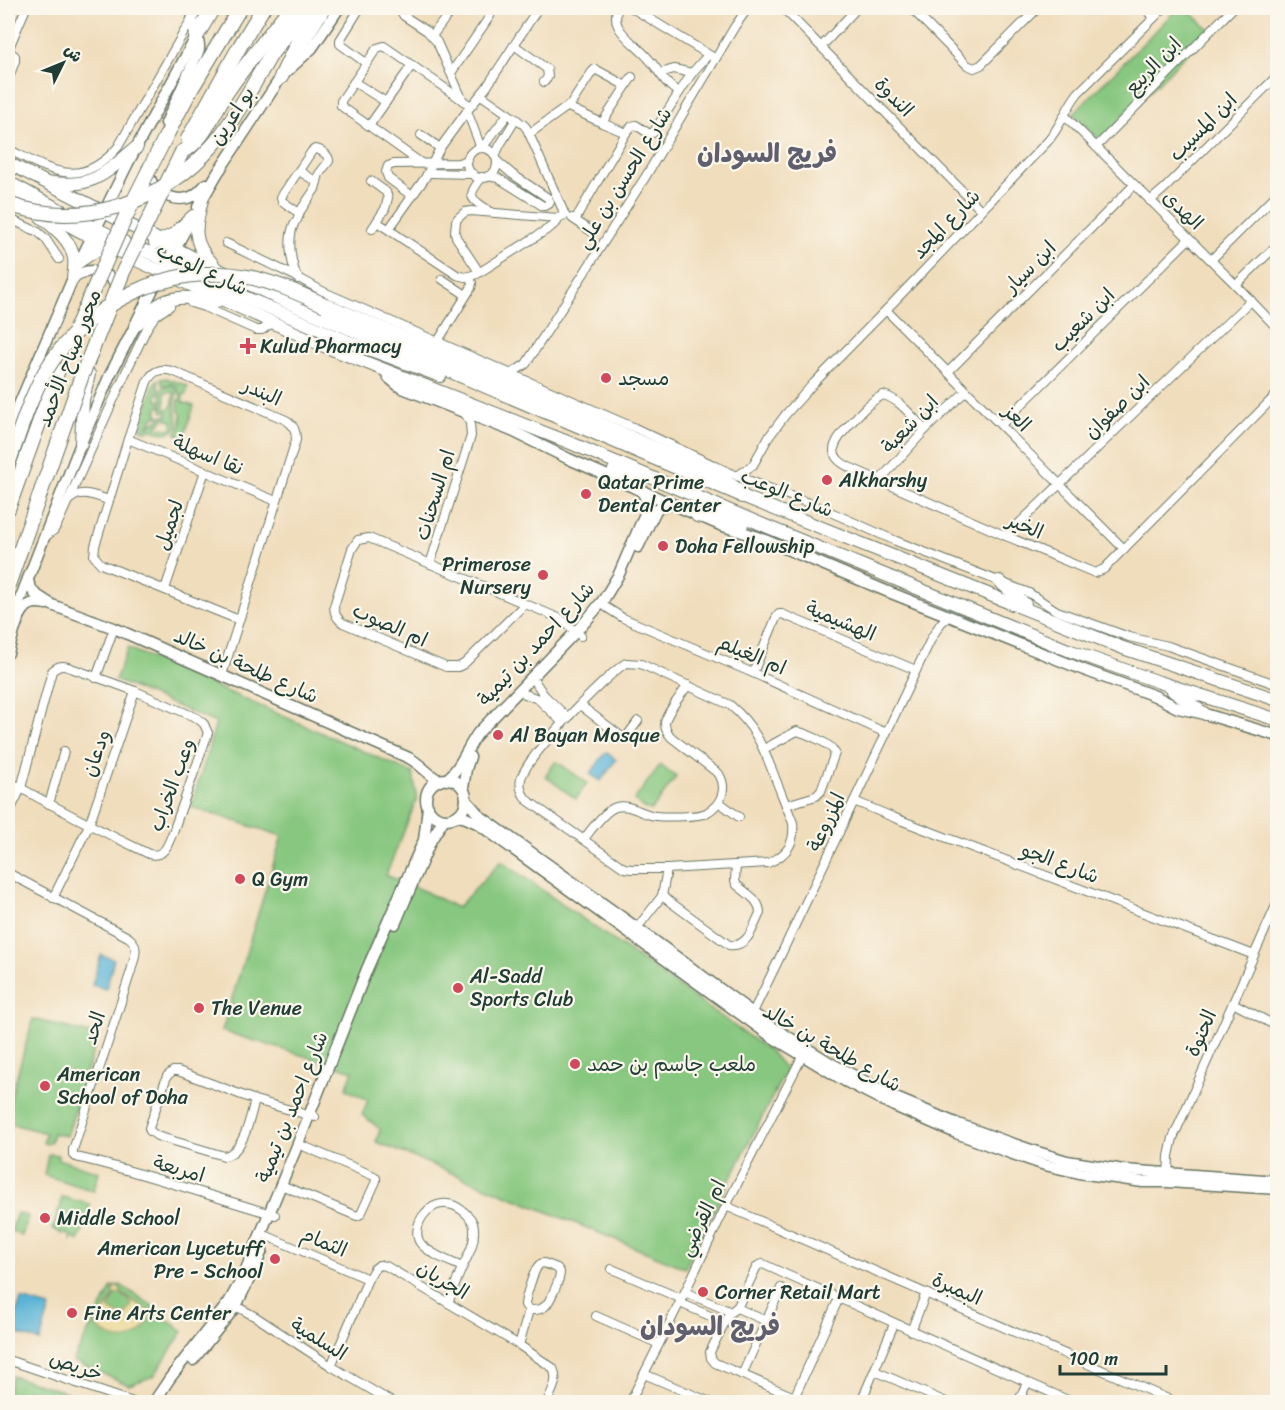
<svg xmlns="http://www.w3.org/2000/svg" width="1285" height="1410" font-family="Sriracha,'Playpen Sans Arabic',sans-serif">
	<rect width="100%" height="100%" fill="#fbf7ec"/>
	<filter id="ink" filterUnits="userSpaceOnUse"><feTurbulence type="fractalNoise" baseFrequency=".0167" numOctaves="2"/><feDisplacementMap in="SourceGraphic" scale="12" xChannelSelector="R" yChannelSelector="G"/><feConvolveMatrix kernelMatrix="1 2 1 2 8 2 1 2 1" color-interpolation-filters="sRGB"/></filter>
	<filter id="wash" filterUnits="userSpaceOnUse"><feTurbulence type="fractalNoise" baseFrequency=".008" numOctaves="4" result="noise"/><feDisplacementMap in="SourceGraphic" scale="24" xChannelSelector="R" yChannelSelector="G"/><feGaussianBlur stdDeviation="1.35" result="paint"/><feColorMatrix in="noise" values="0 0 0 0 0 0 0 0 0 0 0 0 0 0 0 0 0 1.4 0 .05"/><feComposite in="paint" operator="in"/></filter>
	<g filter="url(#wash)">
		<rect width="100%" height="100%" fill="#f0ddbc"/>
		<g fill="#87c77f" stroke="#53825a" stroke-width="1.5">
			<polygon points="1178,8 1186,8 1210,30 1101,141 1073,114"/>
			<polygon points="166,378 188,386 186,394 184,394 182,402 194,406 184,438 175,433 181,426 181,413 179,412 178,400 180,400 181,394 179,394 178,388 173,384 162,385 161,379"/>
			<polygon points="158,380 159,393 157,394 157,400 159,400 160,407 157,408 157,414 160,416 158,417 156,416 151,419 152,421 147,425 148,431 143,431 141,428 154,384"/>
			<path d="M166,385V387L168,386H173L177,390L175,403L178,425C176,427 175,430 172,431C165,435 154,432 149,428V425L161,418L162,416H165L164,420L157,425V428L169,429L172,427V421L167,419V410L172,406L174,395L172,391L165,393V406L166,410L164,412L162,411L161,390Z"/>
			<polygon points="128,648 413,773 417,799 386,875 426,892 457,908 501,861 771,1052 786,1070 685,1268 376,1142 380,1129 362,1115 368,1100 346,1089 353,1071 222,1031 282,836 191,807 216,723 115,680"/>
			<polygon points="556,761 587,783 576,799 545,776"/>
			<polygon points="660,765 676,777 652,810 646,809 634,800"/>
			<polygon points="33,1019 98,1036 67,1136 53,1133 51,1141 47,1144 43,1143 46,1133 12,1124 9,1133 8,1133 8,1107"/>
			<polygon points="50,1154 58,1155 58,1159 99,1172 94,1191 44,1175 48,1155"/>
			<polygon points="62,1197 90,1204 85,1226 78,1241 74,1238 71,1240 72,1237 65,1233 62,1234 52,1228 55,1224 58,1210 60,1209"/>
			<polygon points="17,1213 28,1216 22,1236 11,1231"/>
			<polygon points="120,1285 153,1306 152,1310 183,1331 154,1376 129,1385 73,1361 112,1287"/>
			<polygon points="12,1376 99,1402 8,1402 8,1392"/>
		</g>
		<path fill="#eeda9e" stroke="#868c69" stroke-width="1.5" fill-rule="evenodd" d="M115,1287L120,1288L121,1293L152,1313C146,1331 132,1345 111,1337C106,1335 100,1329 95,1326L114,1295L113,1290ZM120,1294L129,1300L132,1304L127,1313L124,1316L119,1315L109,1308L115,1295Z"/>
		<g fill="#58b3d6" stroke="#3c7885" stroke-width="1.5">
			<polygon points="606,752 616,760 601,781 590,774"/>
			<polygon points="101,955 114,959 106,989 92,985"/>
			<polygon points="21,1299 50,1307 40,1341 11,1332"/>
		</g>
	</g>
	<g filter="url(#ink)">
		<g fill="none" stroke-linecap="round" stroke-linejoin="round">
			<g stroke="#687564" stroke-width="10">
				<g id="minor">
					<polyline points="360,8 340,40 340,44 366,63"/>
					<polyline points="404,8 402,13 404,16 427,31 437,42 463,101"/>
					<path d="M617,8C616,14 615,20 618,26C623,37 639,48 647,57C659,69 664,85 679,92"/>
					<polyline points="632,8 711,56"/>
					<polyline points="783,8 981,210"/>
					<polyline points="911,8 967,65 974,68 981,65 1038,8"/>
					<polyline points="1145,8 1154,17"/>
					<polyline points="432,36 453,8"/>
					<polyline points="514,45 547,69 548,77 544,82"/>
					<polyline points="822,46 857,8"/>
					<polyline points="8,50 26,8"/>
					<polyline points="8,50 15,56 15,61 8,80"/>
					<polyline points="451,73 490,16 491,13 491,8"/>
					<polyline points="660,73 674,69 692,73"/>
					<polyline points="354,82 386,102"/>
					<polyline points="568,107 602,123 626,133"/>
					<polyline points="467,111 481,148"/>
					<polyline points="1065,116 1236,285 1278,329"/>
					<polyline points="602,123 632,77"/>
					<polyline points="369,126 412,65"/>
					<polyline points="529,134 571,104 592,72 595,69 626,86"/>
					<polyline points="421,135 440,148"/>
					<polyline points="1096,147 1233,8"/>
					<polyline points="482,148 508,114"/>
					<circle cx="482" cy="163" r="15"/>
					<path d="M8,149C50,170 80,191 118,147L192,18"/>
					<polyline points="495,156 500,145 516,119"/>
					<polyline points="421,163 341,106 341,101 377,48 384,46 471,106"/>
					<polyline points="299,171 317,182"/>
					<polyline points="429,173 473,174"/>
					<polyline points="488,176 498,178 543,206 545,206 549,204 550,202 548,198 512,174 497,161"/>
					<path d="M482,177C465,199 471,198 491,212"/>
					<polyline points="371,181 386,192 388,198 385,209 372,229"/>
					<polyline points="412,196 388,178 386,172 388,166 394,164 458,163 468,160"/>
					<polyline points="1150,201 1165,188 1278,75"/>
					<polyline points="8,218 38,232 45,238 59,259"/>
					<polyline points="458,218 465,212 471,211 558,218"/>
					<polyline points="572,218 591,231"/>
					<path d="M297,220L301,210L315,189L319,174L329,161C329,155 320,149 315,149L312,151L281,197L282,201L299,213"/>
					<polyline points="575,220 626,133 632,126 636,125 648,133 653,133 692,73 708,55"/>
					<polyline points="456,221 455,232 456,237 479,272"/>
					<polyline points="377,222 457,275 465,277 477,274 551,227 557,222 558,218 565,215 527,129 524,125 481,95"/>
					<path d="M294,224C287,240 291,264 298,279"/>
					<polyline points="389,229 425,178 440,148 467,111 486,88 535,13"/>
					<polyline points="226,243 297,277 324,292 635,428 737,476 819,507 896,541 1029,593 1057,611 1129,637 1168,646 1278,685"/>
					<polyline points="1211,260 1278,193"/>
					<polyline points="442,279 466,295"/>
					<polyline points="1236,285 1278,244"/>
					<polyline points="191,303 204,307 256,330 262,330 272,323"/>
					<polyline points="886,310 1124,549"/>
					<polyline points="438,341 471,288 472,283 470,277"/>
					<polyline points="948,372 1134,185"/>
					<polyline points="512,373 526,364 646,176 735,26 748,8"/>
					<polyline points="1001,425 1189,239"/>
					<path d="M925,430C913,418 900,399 883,395C870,401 861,412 851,423C837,439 822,454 849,467L1006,536L1095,573L1104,569L1278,393"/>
					<polyline points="128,439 276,501"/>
					<path d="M737,476L753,465L768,438L786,414L814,383L886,310L1048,141C1061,126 1066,108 1078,93L1164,8"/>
					<polyline points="879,481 925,430 966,391"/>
					<path d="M69,500C82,488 94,496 109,500"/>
					<polyline points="1006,536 1251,300"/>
					<polyline points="45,537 54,530 58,523 126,372 147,328 155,316 170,306"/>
					<polyline points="430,564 471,436 470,423 464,411"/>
					<polyline points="165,589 205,471"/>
					<path d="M525,604L464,664L458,667H446L343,623C337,619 334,614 334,606L352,549L358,540L369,538L561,619L581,636"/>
					<polyline points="601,604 623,618 753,673 886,733"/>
					<path d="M626,663L641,664L730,705C755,726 763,747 774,775C780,791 787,807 793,823C795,844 787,855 768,863L667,869H631L624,868L527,800C522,794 519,787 521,779C526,757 606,675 626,663Z"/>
					<polyline points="753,673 776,618 779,614 782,614 916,670"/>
					<path d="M222,675L296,440C296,431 294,425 286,420L175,372C162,367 153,370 147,382L128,439L95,546L94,556L101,564L106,566L239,620"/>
					<polyline points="96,678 114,628"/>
					<polyline points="536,683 544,695 568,718"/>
					<polyline points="525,694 538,699 563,723"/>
					<polyline points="580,705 622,737 627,736 638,721"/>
					<path d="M764,749L797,731C807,734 831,743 835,753L821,791L816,796L786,805"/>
					<path d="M8,781C54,807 101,831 149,854C165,858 168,844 173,832L208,733L204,724L197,718L135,691L68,667C61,665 58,666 52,671L21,788L8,815"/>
					<polyline points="854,801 895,818 1254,955"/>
					<polyline points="719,802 739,817"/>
					<polyline points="49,804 64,751"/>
					<path d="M584,839C591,830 605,810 616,807C629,803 643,815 656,816C665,817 698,817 706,813C721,805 728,789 719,774L671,737C667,732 665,729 665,723C666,713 682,694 688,685"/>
					<path d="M8,873L128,937C141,946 134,958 131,971L73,1150V1155L76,1157C143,1172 209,1196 275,1215"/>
					<path d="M662,896L729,945C748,948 753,927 760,913C760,899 745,893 736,884L735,880L736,865"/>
					<polyline points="53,898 89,825 135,691"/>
					<polyline points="637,928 662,896 667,869"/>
					<polyline points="1233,1003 1278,1027"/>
					<polyline points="749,1017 755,1008 777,963 932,637 941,623 949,616"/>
					<path d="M255,1100C250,1117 244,1153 224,1156L157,1136L150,1131L149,1128L167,1076L173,1071H178L255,1100L315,1117"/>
					<polyline points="1168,1178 1169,1156 1173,1138 1278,901"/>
					<polyline points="281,1185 357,1216 361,1214 376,1181 376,1178 374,1176 303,1146"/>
					<polyline points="726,1206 1175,1402"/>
					<polyline points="267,1236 368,1279"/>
					<polyline points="612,1269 682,1299"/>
					<polyline points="685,1292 731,1312"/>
					<path d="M448,1303C453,1291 457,1279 462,1268C468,1255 475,1245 474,1229C474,1221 469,1216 463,1211C433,1187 406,1229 422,1245C432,1255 449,1261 462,1267"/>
					<polyline points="680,1303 724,1322"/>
					<polyline points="232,1304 256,1317 331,1366 392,1402"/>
					<polyline points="737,1308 766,1321"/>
					<polyline points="596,1316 659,1344"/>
					<polyline points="911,1331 926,1293"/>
					<path d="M519,1345L529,1310L525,1305C525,1299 534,1269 539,1265C540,1264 542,1263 544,1263L557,1268L560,1272C560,1279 557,1284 554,1291C548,1304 546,1311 529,1310"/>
					<polyline points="8,1360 133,1402"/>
					<path d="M331,1366L368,1279L374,1269L379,1265L386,1266L519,1345L553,1368C559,1381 552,1390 547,1402"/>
					<polyline points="875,1371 946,1402"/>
					<polyline points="644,1374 710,1402"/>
					<polyline points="742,1375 781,1288"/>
					<polyline points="794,1398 839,1298"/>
					<polyline points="630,1402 685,1292 726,1206 805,1051"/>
					<polyline points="806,1402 715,1363 711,1358 710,1352 729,1314 738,1306 756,1268 759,1265 763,1264 787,1275 1072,1402"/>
					<polyline points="861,1402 894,1324"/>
					<polyline points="1018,1402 1027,1383"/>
				</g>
			</g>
			<g stroke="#687564" stroke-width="13">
				<g id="tertiary">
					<polyline points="385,370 389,378 400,387 512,431 569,459 720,525 758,537 886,591 1084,670 1155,696 1178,708 1205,714 1278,736"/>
					<path d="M8,437L18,407L73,278C90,265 111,271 118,290"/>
					<polyline points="638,547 656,510 660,507 669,504"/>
					<path d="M28,579L29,585L35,594L52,605L114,628L409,758C421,764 428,775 440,781"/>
					<polyline points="8,630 81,443 109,377 135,326"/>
					<path d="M8,653C12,640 17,609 31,604C36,602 41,603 46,604"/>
					<circle cx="446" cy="799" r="20"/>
					<path d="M446,780C461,768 467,748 478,733L586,621L604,599L619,574L647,509L645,497L642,491"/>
					<polyline points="463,788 466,769 470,757"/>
					<polyline points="466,800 480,816 637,928 769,1025 832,1064 896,1098 958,1124 1005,1141 1034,1151 1067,1161 1124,1170 1278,1181"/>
					<polyline points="458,816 466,818 477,823 772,1037 845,1081 894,1106 956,1133 1010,1153 1045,1165 1079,1173 1143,1182 1168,1182 1278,1189"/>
					<polyline points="395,924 431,840 444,819"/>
					<polyline points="193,1360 236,1306 256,1265 262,1250"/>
					<polyline points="154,1402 170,1378 229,1302 242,1279 297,1146 367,969 424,840 428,807"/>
				</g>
			</g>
			<g stroke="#687564" stroke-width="13">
				<g id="secondary">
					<polyline points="299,50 326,8"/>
					<polyline points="283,75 312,48 339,8"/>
					<path d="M166,123L199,50C201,33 184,29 197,8"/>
					<path d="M148,168C148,189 171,204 191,197C197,194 202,189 206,184"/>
					<polyline points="198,207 217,174 285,71"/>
					<polyline points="79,263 128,163 196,37"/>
					<polyline points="165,267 189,223"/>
					<polyline points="137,321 157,281"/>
				</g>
			</g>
			<g stroke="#687564" stroke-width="14">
				<g id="primary">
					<polyline points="8,163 196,259 289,303 742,496 1123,648 1278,700"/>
					<polyline points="8,182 82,222 124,242"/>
					<path d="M53,183C95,188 106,172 137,147"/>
					<polyline points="8,192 78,230 134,259 324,346 573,444 768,527 1068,650 1159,682 1278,720"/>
					<path d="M202,200C195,227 191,243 213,264"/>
					<path d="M40,216C53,227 71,239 74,258C75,264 74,271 73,278"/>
					<polyline points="155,243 174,234 193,216"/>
					<polyline points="80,261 98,249 109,246 131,247 148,252 242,296 347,341 440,376"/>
					<path d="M135,326C164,295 175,294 216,302"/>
					<polyline points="81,443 83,400 89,374"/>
					<polyline points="614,470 632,479 642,491"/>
					<polyline points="697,516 709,518 726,518 742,525"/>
					<polyline points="999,581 1025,604"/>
					<polyline points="1173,691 1205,714"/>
				</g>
			</g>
			<g stroke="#687564" stroke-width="16">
				<g id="trunk">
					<polyline points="196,37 213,8"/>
					<polyline points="281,77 314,8"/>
					<polyline points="252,87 271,54 307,8"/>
					<polyline points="165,138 190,91 240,8"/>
					<polyline points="188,139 240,46 263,8"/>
					<path d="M182,152C205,140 212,114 226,93C246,64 268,36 290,8"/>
					<polyline points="325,305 499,379 721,479 736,489 742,496"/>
					<polyline points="8,509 58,370"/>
				</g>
			</g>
			<use href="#minor" stroke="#fff" stroke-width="8"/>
			<use href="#tertiary" stroke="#fff" stroke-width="10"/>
			<use href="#secondary" stroke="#fff" stroke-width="10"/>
			<use href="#primary" stroke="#fff" stroke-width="12"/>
			<use href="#trunk" stroke="#fff" stroke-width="14"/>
			<g stroke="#687564" stroke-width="16" stroke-linecap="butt">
				<g id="trunk-bridge">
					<path d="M8,204C82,230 163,203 214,144C229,127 240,107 252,87"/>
					<polyline points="76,329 125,218 165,138"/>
					<path d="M8,464C19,434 29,400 45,372C85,304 169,261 248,277C275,282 300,294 325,305"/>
					<polyline points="8,585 81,378 123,272 182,152"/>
				</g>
			</g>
			<use href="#trunk-bridge" stroke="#fff" stroke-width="14"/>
		</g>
	</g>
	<g fill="#d1495b" stroke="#fbf7ec" stroke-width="2">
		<path d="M245 337h6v6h6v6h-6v6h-6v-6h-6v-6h6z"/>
		<circle cx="606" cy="378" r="6"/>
		<circle cx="827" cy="480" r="6"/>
		<circle cx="586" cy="494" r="6"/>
		<circle cx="663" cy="546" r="6"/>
		<circle cx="543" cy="575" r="6"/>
		<circle cx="498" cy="735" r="6"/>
		<circle cx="240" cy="879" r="6"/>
		<circle cx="458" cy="988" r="6"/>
		<circle cx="199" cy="1008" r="6"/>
		<circle cx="575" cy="1064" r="6"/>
		<circle cx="45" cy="1086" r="6"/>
		<circle cx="45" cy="1218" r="6"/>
		<circle cx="275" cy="1259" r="6"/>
		<circle cx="703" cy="1292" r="6"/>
		<circle cx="72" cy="1313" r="6"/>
	</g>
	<g text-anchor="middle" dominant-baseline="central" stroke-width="4.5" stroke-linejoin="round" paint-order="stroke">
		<g font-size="20" fill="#1f3d34" stroke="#fbf7ec">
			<text transform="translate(1153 66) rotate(-46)">ابن الربيع</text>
			<text transform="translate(894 97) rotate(46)">الندوة</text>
			<text transform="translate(232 116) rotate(-57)">بو اعرين</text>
			<text transform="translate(1203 127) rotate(-45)">ابن المسيب</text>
			<text transform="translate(624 178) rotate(-58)">شارع الحسن بن علي</text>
			<text transform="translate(1183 210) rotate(44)">الهدى</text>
			<text transform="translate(946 224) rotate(-46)">شارع المجد</text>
			<text transform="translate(1030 267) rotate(-45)">ابن سيار</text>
			<text transform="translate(202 269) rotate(25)">شارع الوعب</text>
			<text transform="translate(1083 320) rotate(-45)">ابن شعيب</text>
			<text transform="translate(69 358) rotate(-69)">محور صباح الأحمد</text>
			<text transform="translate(262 392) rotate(24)">البندر</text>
			<text transform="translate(1117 407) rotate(-44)">ابن صفوان</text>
			<text transform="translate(1017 418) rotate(45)">العز</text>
			<text transform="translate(910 424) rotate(-46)">ابن شعبة</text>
			<text transform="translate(208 455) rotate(23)">نقا اسهلة</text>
			<text transform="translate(787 493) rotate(22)">شارع الوعب</text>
			<text transform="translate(435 495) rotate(-73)">ام السحنات</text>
			<text transform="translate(169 525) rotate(-71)">لجميل</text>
			<text transform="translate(1025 526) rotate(23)">الخير</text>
			<text transform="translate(841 621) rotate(23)">الهشيمية</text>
			<text transform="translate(390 625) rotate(24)">ام الصوب</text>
			<text transform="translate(536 644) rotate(-47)">شارع احمد بن تيمية</text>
			<text transform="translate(752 655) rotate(23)">ام الغيلم</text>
			<text transform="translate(246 666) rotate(24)">شارع طلحة بن خالد</text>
			<text transform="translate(96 753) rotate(-71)">ودعان</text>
			<text transform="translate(172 785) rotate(-70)">وعب الخراب</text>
			<text transform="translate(826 822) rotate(-65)">المزروعة</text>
			<text transform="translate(1060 863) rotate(21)">شارع الجو</text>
			<text transform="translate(94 1028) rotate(-72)">الحد</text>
			<text transform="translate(1201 1033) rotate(-66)">الحنوة</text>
			<text transform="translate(832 1048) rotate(30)">شارع طلحة بن خالد</text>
			<text transform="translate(292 1107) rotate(-68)">شارع احمد بن تيمية</text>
			<text transform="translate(179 1169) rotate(16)">امربعة</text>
			<text transform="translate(702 1218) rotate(-64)">ام القرضي</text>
			<text transform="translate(324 1242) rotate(23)">الثمام</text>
			<text transform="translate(443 1280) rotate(31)">الجريان</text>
			<text transform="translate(957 1289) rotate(24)">البمبرة</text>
			<text transform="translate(319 1339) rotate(32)">السلمية</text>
			<text transform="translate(76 1366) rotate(19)">خريص</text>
		</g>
		<g font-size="20" fill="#1f3d34" stroke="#fbf7ec" text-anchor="start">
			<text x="260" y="346">Kulud Pharmacy</text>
			<text x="618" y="378">مسجد</text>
			<text x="839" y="480">Alkharshy</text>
			<text x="598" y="482">Qatar Prime<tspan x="598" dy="23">Dental Center</tspan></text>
			<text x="675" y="546">Doha Fellowship</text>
			<text x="531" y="564" text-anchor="end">Primerose<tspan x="531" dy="23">Nursery</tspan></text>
			<text x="510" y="735">Al Bayan Mosque</text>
			<text x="252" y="879">Q Gym</text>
			<text x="470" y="976">Al-Sadd<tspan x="470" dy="23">Sports Club</tspan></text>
			<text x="211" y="1008">The Venue</text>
			<text x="587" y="1064">ملعب جاسم بن حمد</text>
			<text x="57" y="1074">American<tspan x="57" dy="23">School of Doha</tspan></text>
			<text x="57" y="1218">Middle School</text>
			<text x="263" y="1248" text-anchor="end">American Lycetuff<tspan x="263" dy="23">Pre - School</tspan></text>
			<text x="715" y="1292">Corner Retail Mart</text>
			<text x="84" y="1313">Fine Arts Center</text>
		</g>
		<g font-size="26" font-weight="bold" fill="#5f5f6e" stroke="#fbf7ec">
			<text x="767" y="153">فريج السودان</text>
			<text x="710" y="1326">فريج السودان</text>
		</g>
	</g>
	<rect width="1285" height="1410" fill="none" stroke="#fbf7ec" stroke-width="30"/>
	<g transform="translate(63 63) rotate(47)" stroke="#fbf7ec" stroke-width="4.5" paint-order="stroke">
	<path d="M0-4.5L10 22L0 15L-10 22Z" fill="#1f3d34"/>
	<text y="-9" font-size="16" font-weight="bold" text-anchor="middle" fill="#1f3d34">ش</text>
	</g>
	<path d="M1060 1365v9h106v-9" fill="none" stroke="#1f3d34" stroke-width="3"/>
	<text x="1069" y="1365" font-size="18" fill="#1f3d34" stroke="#fbf7ec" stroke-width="4.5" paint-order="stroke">100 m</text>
</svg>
